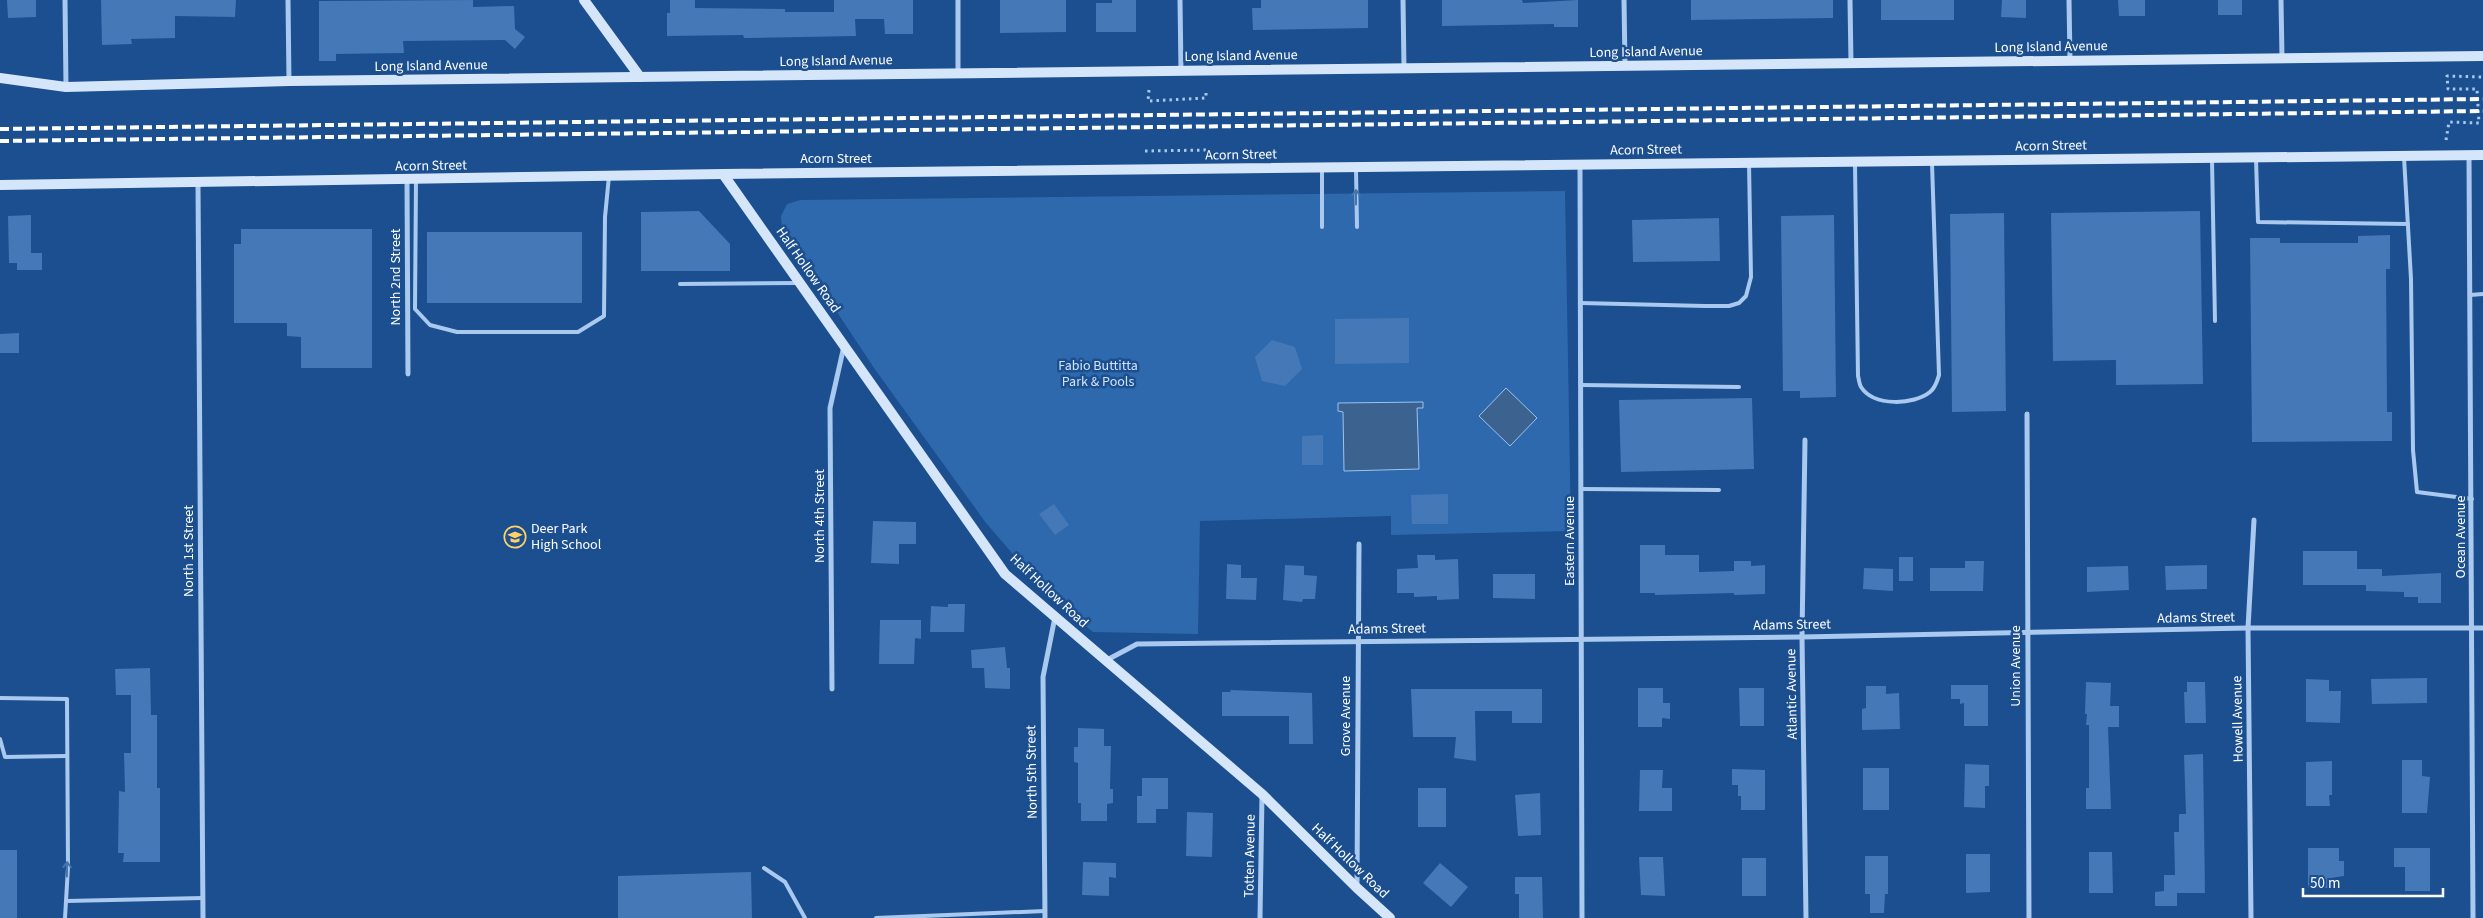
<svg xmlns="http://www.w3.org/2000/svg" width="2483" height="918" font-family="'Source Sans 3',sans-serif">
	<rect width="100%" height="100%" fill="#1b4f8f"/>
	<polygon fill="#2e69ad" points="1565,191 1571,531 1391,535 1391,516 1200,521 1198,634 1093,632 1061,606 1037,582 986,523 874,368 782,229 781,216 787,204 800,200"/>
	<g fill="#3c6290" stroke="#9cc4f0">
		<polygon points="1506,388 1537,418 1510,446 1479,416"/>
		<polygon points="1423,402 1423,408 1417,408 1419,469 1344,471 1343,412 1338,411 1338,403"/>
	</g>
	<g fill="#4478b7">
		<polygon points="7,0 36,0 36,17 8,18"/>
		<polygon points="101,0 236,0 235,17 175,16 175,38 131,39 132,44 102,45"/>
		<polygon points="473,0 473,7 514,6 515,29 525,37 515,49 505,40 403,41 404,53 336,54 336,61 319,61 319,1"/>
		<polygon points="670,0 695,0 695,8 785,9 785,12 834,12 834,0 913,0 913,34 885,34 884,19 855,19 856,36 744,38 743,35 667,36 667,13 670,13"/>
		<polygon points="1000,0 1066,0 1066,32 1000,33"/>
		<polygon points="1112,0 1136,0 1136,32 1096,32 1096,3 1112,3"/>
		<polygon points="1261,0 1368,0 1368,28 1253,30 1252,8 1261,8"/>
		<polygon points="1442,0 1522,0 1523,3 1578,0 1578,27 1554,27 1554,24 1442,26"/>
		<polygon points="1691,0 1833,0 1833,18 1691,20"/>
		<rect x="1881" y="0" width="73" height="20"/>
		<polygon points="2002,0 2026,0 2026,18 2001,17"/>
		<polygon points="2118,0 2145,0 2145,16 2119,16"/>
		<rect x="2218" y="0" width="24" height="15"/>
		<polygon points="699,211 730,244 730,271 641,271 641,212"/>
		<polygon points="2200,211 2203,384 2116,385 2116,360 2053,361 2051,213"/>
		<polygon points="2004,213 2006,411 1952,412 1950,214"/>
		<polygon points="31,215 31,253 42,253 42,270 17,270 17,263 9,263 8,216"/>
		<polygon points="1834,215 1836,397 1800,398 1800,391 1783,391 1781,216"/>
		<polygon points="1719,218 1720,261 1633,262 1632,220"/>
		<polygon points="241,229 372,229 372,368 301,368 301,337 287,336 287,323 234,323 234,244 241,244"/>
		<rect x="427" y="232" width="155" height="71"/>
		<polygon points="2390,235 2390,269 2386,269 2387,412 2392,412 2392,441 2252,442 2250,238 2280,238 2280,243 2358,243 2358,236"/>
		<polygon points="1409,318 1409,363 1335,364 1335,319"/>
		<polygon points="19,333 19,353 0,353 0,334"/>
		<polygon points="1272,340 1295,347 1302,369 1285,386 1262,381 1255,357"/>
		<polygon points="1752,398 1754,469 1621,472 1619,400"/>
		<polygon points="1323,435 1323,465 1302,465 1302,436"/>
		<polygon points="1448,494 1448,524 1412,524 1411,495"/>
		<polygon points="1054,504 1069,525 1055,535 1039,514"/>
		<polygon points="873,521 916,522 916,544 899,544 899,564 871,563"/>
		<polygon points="1640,545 1665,545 1665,555 1699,555 1699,572 1734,571 1734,561 1751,561 1751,566 1765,565 1765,594 1734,595 1734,593 1655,595 1655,593 1640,593"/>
		<polygon points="2303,551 2357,551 2357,569 2382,569 2382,576 2441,573 2441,603 2418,603 2418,597 2404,597 2404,592 2366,591 2366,585 2303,585"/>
		<polygon points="1417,555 1435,555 1435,560 1458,559 1459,599 1437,600 1437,596 1414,597 1414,593 1397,593 1397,569 1418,568"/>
		<rect x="1899" y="557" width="14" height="24"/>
		<polygon points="1965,561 1984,561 1983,591 1930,591 1930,568 1965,568"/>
		<polygon points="1227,564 1241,565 1241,578 1257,578 1256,600 1226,599"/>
		<polygon points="1285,565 1304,566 1304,575 1317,576 1315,599 1303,599 1302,602 1283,600"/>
		<polygon points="2207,565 2207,589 2166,590 2165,566"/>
		<polygon points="2128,566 2129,590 2087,592 2087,567"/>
		<polygon points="1864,568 1893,569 1893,591 1863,589"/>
		<polygon points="1493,574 1535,574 1535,599 1493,598"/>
		<polygon points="948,604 965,604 964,632 930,632 931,606 948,607"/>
		<polygon points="880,620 921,620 921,639 915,638 914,664 879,664"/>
		<polygon points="1005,647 1007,668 1010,668 1010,689 985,688 984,668 972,668 971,650"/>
		<polygon points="150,668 151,715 157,715 157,788 160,788 160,862 123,862 124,853 118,853 119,791 125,792 124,753 131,753 131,695 116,695 115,669"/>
		<polygon points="2427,678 2427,703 2372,704 2371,679"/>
		<polygon points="2306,679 2329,680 2329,691 2341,691 2340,723 2306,722"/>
		<polygon points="2086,682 2111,683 2110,706 2119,706 2119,727 2108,727 2111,809 2086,809 2086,788 2089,788 2089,725 2086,725 2087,714 2085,714"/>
		<polygon points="2187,682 2205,682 2206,723 2185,723 2184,692 2187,692"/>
		<polygon points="1951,685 1988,685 1988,726 1964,726 1964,703 1960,704 1960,699 1951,699"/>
		<polygon points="1866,686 1886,686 1886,694 1899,693 1900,729 1862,730 1862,709 1866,708"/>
		<polygon points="1638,688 1663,688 1663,703 1670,703 1670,719 1662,718 1662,727 1638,727"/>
		<polygon points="1739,688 1764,688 1764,726 1740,726"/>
		<polygon points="1411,689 1542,689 1542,723 1512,723 1512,711 1475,711 1476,761 1454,758 1456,737 1413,737"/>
		<polygon points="1230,690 1312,693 1313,744 1289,744 1289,716 1222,716 1222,692 1231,692"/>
		<polygon points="1078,728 1104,729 1104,746 1111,746 1110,789 1113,789 1113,803 1107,804 1107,821 1081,821 1081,803 1078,803 1078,763 1074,762 1074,747 1078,747"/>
		<polygon points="2203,754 2205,893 2177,893 2177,906 2155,906 2155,892 2164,891 2164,875 2175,875 2174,832 2179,832 2179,814 2186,814 2184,755"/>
		<polygon points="2402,760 2422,760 2422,776 2430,777 2427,813 2402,813"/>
		<polygon points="2332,761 2332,795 2329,795 2330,806 2306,806 2306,762"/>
		<polygon points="1965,764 1989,765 1989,786 1985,786 1985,808 1964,807"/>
		<rect x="1863" y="768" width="26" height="42"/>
		<polygon points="1732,769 1765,770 1765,810 1741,810 1741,796 1738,796 1738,785 1732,785"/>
		<polygon points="1640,770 1663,770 1662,788 1672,788 1672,811 1639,811"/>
		<polygon points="1142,778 1168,778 1168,809 1156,809 1156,823 1137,823 1137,796 1142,796"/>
		<rect x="1418" y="788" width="28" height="39"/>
		<polygon points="1540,793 1541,835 1518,836 1515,795"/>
		<polygon points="1187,812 1213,813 1212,857 1186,856"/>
		<polygon points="2308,848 2339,848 2339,861 2344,861 2344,876 2331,878 2330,888 2308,888"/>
		<polygon points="2394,848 2430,848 2430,891 2405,891 2405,867 2394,867"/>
		<rect x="0" y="850" width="17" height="68"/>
		<polygon points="2089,852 2112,852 2113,893 2089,893"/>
		<polygon points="1966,854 1990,854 1990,892 1966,893"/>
		<polygon points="1865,856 1888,856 1888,894 1885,894 1884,913 1870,913 1870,894 1865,894"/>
		<polygon points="1639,857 1663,857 1665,896 1641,895"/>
		<rect x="1742" y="858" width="24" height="38"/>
		<polygon points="1083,862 1116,863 1116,878 1109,877 1109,896 1082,895"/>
		<polygon points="1440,863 1468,887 1451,907 1423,883"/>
		<polygon points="751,872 752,918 618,918 618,876"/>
		<polygon points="1515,877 1542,877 1543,918 1519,918 1519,894 1515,894"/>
	</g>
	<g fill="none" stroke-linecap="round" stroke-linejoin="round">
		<g stroke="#a9c9ee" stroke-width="3" stroke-dasharray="2.5 4" stroke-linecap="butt">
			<polyline points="1149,90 1148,101 1206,98 1206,90"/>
			<polyline points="2446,140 2449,122 2479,123 2477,89 2448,89 2447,76 2483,77"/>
			<polyline points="1145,151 1210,150 1210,155"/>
		</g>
		<g stroke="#a9c9ee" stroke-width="4">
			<polyline points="2404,157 2411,279 2413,450 2417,492 2472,499"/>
			<polyline points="2256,159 2258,222 2408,224"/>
			<polyline points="2212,160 2215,321"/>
			<path d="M1855,164L1858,376C1859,379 1859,384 1861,387C1874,407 1914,405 1930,392C1936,387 1937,381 1939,375L1932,163"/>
			<polyline points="1322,168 1322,227"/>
			<polyline points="1356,169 1357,227"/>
			<polyline points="416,180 415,309 430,325 457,332 578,332 604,316 605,217 609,176"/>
			<polyline points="680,284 797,283"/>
			<polyline points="2470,295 2483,294"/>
			<polyline points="1581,303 1705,306 1729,306 1739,303 1746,296 1751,277 1749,163"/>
			<polyline points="1581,385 1739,387"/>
			<polyline points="1581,489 1719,490"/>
			<polyline points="0,698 67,699 68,867 65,918"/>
			<polyline points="0,739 5,757 66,756"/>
			<polyline points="764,868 785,882 805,918"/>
			<polyline points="66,901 203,898"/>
			<polyline points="876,918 1045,911"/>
		</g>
		<g stroke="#a9c9ee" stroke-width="5">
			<polyline points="65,0 66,87"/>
			<polyline points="288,0 289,81"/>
			<polyline points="958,0 958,73"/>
			<polyline points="1180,0 1181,71"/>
			<polyline points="1403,0 1404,68"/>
			<polyline points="1624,0 1625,65"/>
			<polyline points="1850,0 1851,63"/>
			<polyline points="2069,0 2070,60"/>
			<polyline points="2281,0 2282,58"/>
			<polyline points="2469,155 2473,918"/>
			<polyline points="1580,165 1582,918"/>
			<polyline points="407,180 408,374"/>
			<polyline points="198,183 203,918"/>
			<polyline points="2027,414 2029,918"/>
			<polyline points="1805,440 1802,637 1806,918"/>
			<polyline points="1105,661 1137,644 1802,637 2248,628 2483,628"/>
			<polyline points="832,689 830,408 844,346"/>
			<polyline points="1357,885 1359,544"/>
			<polyline points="1045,918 1043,677 1055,617"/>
			<polyline points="1260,918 1262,795"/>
			<polyline points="2251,918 2248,628 2254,520"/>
		</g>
		<g stroke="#d6e6fa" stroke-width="10">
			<polyline points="584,0 640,77"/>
			<polyline points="0,78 66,87 289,81 2483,56"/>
			<polyline points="723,174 1005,574 1262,794 1357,888 1390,918"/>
			<polyline points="0,185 723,174 2483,155"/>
		</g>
		<g stroke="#fff" stroke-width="4" stroke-dasharray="9 4" stroke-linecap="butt">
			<polyline points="0,129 2483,99"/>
			<polyline points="0,141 2483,111"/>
		</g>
	</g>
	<defs><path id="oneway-shaft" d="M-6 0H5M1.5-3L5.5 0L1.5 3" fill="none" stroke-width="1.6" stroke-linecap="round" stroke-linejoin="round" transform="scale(1.25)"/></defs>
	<g stroke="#4674ac">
		<use href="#oneway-shaft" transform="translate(1356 197) rotate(-90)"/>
		<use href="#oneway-shaft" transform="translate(67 869) rotate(-89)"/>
	</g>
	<defs>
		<g id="school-ring" transform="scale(1.125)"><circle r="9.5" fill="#1b4f8f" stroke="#ffd166" stroke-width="1.5"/><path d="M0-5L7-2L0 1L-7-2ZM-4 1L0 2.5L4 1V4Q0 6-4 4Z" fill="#ffd166"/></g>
	</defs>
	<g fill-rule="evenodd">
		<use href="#school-ring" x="515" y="537"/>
	</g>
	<g text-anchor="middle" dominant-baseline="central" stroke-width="5" stroke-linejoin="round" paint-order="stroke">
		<g font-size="14" fill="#fff" stroke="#1b4f8f">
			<text transform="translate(2051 47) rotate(-1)">Long Island Avenue</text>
			<text transform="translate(1646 52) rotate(-1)">Long Island Avenue</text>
			<text transform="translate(1241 56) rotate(-1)">Long Island Avenue</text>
			<text transform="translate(836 61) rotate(-1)">Long Island Avenue</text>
			<text transform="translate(431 66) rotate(-1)">Long Island Avenue</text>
			<text transform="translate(2051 146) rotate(-1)">Acorn Street</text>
			<text transform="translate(1646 150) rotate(-1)">Acorn Street</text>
			<text transform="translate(1241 155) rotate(-1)">Acorn Street</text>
			<text x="836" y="159">Acorn Street</text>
			<text transform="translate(431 166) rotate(-1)">Acorn Street</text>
			<text transform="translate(808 270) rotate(55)">Half Hollow Road</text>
			<text transform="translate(396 277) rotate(-90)">North 2nd Street</text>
			<text transform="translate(820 516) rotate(-90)">North 4th Street</text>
			<text transform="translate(2461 537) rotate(-90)">Ocean Avenue</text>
			<text transform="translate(1570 541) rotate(-90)">Eastern Avenue</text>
			<text transform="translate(189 551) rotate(-90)">North 1st Street</text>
			<text transform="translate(1049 591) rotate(43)">Half Hollow Road</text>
			<text transform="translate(2196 618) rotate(-1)">Adams Street</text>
			<text transform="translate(1792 625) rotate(-1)">Adams Street</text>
			<text transform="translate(1387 629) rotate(-1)">Adams Street</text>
			<text transform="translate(2016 666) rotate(-90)">Union Avenue</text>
			<text transform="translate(1792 694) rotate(-91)">Atlantic Avenue</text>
			<text transform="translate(1346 716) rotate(-90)">Grove Avenue</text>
			<text transform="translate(2238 719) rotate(-91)">Howell Avenue</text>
			<text transform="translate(1032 772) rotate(-91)">North 5th Street</text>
			<text transform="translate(1250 856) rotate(-89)">Totten Avenue</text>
			<text transform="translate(1350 861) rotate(44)">Half Hollow Road</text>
		</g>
		<g font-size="14" fill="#cfe3fa" stroke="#1b4f8f">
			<text x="1098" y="366">Fabio Buttitta<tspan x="1098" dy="16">Park &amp; Pools</tspan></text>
		</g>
		<g font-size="14" fill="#fff" stroke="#1b4f8f" text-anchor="start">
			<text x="531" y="529">Deer Park<tspan x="531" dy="16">High School</tspan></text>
		</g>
	</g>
	<path d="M2303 888v8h140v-8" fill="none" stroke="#ffffff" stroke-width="2.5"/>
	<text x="2310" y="888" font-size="15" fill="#ffffff" stroke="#1b4f8f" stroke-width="4" paint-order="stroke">50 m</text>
</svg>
